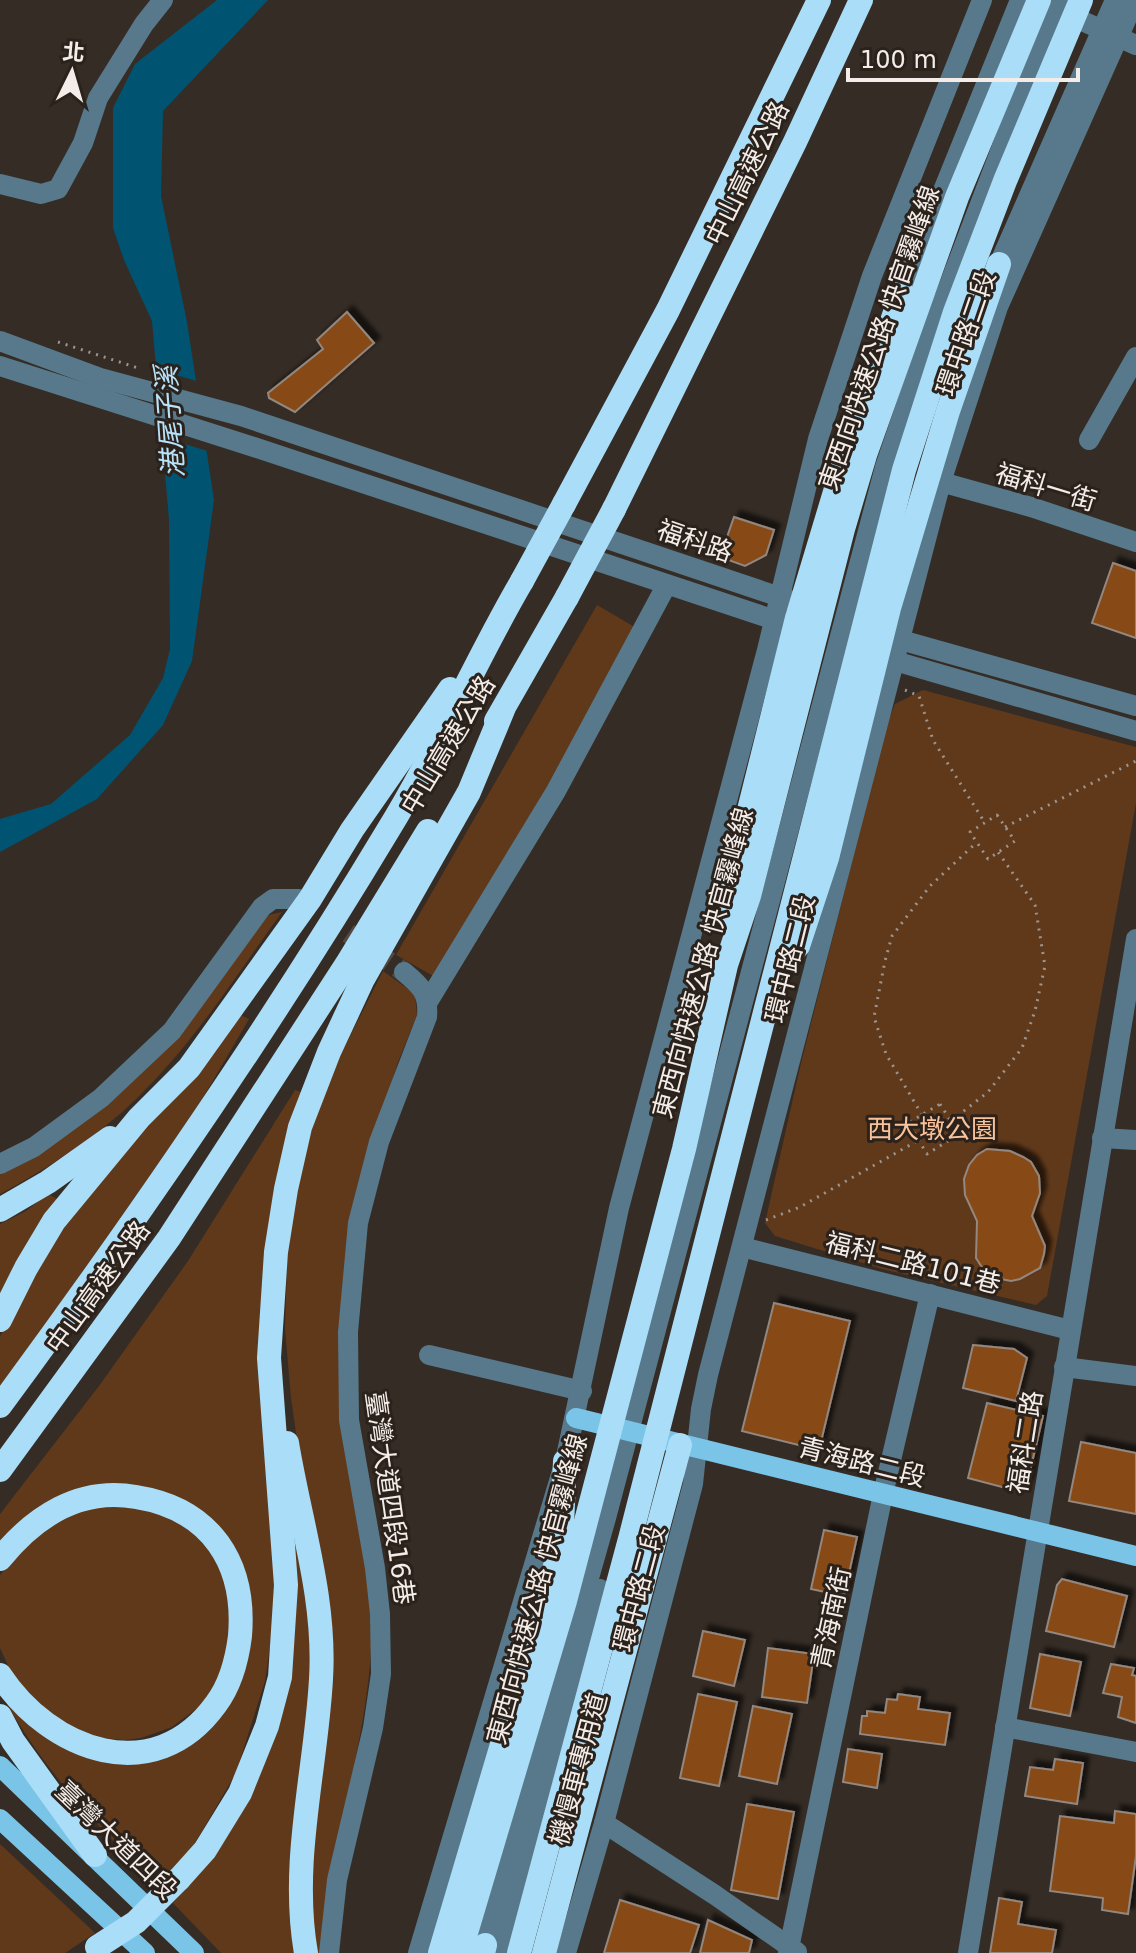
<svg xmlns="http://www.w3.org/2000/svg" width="1136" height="1953" font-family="'DejaVu Sans','Noto Sans TC',sans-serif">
	<defs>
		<filter id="shadow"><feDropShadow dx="6" dy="-6" stdDeviation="2" flood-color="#0009"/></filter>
	</defs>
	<rect width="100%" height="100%" fill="#352c25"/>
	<g fill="#60391b">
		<polygon points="597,605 638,629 437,978 396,955"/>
		<polygon points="923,690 1136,747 1136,803 1047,1296 1036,1305 882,1269 775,1236 765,1223 801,1063 887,724 895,704"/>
		<path d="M282,912C238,973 197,1038 144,1091C106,1131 49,1168 0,1194V1170L82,1119L268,915Z"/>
		<path d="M383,971L415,994L417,1015L398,1062L356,1199L346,1258L372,1615C373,1699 350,1779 334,1862C329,1891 328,1923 325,1953H314L308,1873L323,1721L300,1460L291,1398L285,1329L287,1263L295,1182L313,1121L328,1080Z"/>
		<polygon points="238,1014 249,1019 194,1113 0,1389 0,1337 34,1268 95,1179 188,1084"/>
		<path d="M295,1090L304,1093L274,1202L276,1606L265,1681L236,1773L195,1843L176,1868L156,1885C96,1824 39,1767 0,1690L20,1710L139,1760L231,1690L227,1541L133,1486L0,1546V1514L99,1386L188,1261Z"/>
		<polygon points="48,1194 61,1201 0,1298 0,1224 26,1211"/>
		<polygon points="283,1490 314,1614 301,1953 221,1953 173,1903 198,1873 266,1750"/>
		<polygon points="142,1505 187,1526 210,1550 226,1579 232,1628 219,1681 199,1707 172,1727 141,1738 124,1740 91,1737 45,1712 12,1674 0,1648 0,1575 34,1536 76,1509"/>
		<polygon points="0,1844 95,1933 65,1953 0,1953"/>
	</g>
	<polygon fill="#005472" points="217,0 268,0 163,111 161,196 187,322 214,500 192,661 163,725 97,799 0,852 0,819 51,804 130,735 163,678 170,649 169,520 152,321 124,260 113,228 113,108 135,64"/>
	<polygon fill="#352c25" points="152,368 200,382 211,452 158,436"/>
	<g fill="#874a12" stroke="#93877f" stroke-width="2" filter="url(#shadow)">
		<polygon points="347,312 374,343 295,412 269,398 268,393 323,349 317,340"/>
		<polygon points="734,517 774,530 766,555 745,566 720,557"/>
		<polygon points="1113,563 1136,571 1136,638 1092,623"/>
		<polygon points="987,1149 1010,1151 1023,1157 1031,1162 1039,1176 1040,1193 1032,1216 1045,1246 1044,1254 1040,1268 1020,1279 1011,1281 996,1278 983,1269 976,1258 977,1221 965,1195 964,1179 969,1165 977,1155"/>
		<polygon points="774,1303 850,1321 819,1450 742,1431"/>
		<polygon points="973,1345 1014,1349 1027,1358 1016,1401 963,1388"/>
		<polygon points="987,1403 1043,1416 1027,1484 1017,1491 968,1478"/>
		<polygon points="1081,1442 1136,1453 1136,1514 1069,1501"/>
		<polygon points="824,1530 857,1537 844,1596 811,1589"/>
		<polygon points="1062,1579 1127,1596 1114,1647 1046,1631 1057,1585"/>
		<polygon points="703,1631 745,1640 734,1686 693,1676"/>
		<polygon points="768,1648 814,1654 807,1703 762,1697"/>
		<polygon points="1040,1654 1081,1662 1070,1716 1030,1708"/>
		<polygon points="1111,1664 1134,1668 1132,1675 1136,1676 1136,1723 1118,1717 1122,1697 1103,1693"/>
		<polygon points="698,1694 737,1702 719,1786 680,1778"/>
		<polygon points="898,1694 920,1697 918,1709 950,1713 945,1745 860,1734 862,1716 867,1716 867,1711 885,1713 887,1699 897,1700"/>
		<polygon points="753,1706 792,1714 777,1784 739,1776"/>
		<polygon points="848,1749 882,1754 877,1788 843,1782"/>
		<polygon points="1055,1759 1083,1763 1077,1804 1025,1796 1030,1767 1053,1770"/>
		<polygon points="747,1804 794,1812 778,1899 731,1890"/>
		<polygon points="1115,1811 1136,1814 1136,1856 1128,1914 1102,1910 1103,1898 1050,1891 1060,1816 1114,1823"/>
		<polygon points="999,1898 1022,1902 1018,1924 1056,1930 1052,1953 990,1953"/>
		<polygon points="620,1900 699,1925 690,1953 604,1953"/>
		<polygon points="708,1920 752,1940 749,1953 700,1953"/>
	</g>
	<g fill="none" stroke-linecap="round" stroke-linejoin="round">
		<polyline stroke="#524942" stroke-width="20" stroke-dasharray="20 10" stroke-linecap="butt" points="299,899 404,972"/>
		<g stroke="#9c948f" stroke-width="3" stroke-dasharray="2 6" stroke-linecap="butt">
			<polyline points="58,342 138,368"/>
			<polyline points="905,690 919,696 933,740 985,823"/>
			<polygon points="997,815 1015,841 988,859 970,832"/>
			<polyline points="1005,827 1136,761"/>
			<polygon points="940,1104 959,1134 927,1154 908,1123"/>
			<polyline points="922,1115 886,1054 874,1017 885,961 892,936 930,886 976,843"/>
			<polyline points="951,1121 988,1092 1022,1048 1035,1011 1045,966 1035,905 998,852"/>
			<polyline points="766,1220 800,1207 919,1140"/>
		</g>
		<g stroke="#57798b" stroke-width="20">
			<polyline points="1060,11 1136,45"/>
			<polyline points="0,184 41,194 58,189 83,143 98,98 144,24 163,0"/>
			<polyline points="999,264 1115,0"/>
			<polyline points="902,292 1020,0"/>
			<polyline points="0,341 100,378 241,416 792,601"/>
			<polyline points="0,366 260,449 787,624"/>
			<polyline points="1089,440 1136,357"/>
			<polyline points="941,482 1031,507 1136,542"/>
			<polyline points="890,637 1136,706"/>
			<polyline points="881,657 1136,731"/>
			<polyline points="429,1000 556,791 666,586"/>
			<polyline points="1102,1138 1136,1140"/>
			<polyline points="0,1164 34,1147 101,1098 172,1031 262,907 273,899 299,899"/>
			<polyline points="742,1247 1070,1330"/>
			<polyline points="429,1355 582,1391"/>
			<polyline points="1064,1367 1136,1376"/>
			<polyline points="1005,1727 1136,1752"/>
			<polyline points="604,1823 715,1895 797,1952"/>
			<path d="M329,1953L337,1880L373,1728L381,1674L380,1614L375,1568L349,1420L348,1332L358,1223L379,1142L427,1017C429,993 421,986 404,972"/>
			<polyline points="418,1953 565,1461 619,1208 767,650 818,439 872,276 982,0"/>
			<polyline points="480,1953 485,1945 606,1518 885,467 930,335 1058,0"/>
			<polyline points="502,1953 600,1589"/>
			<polyline points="566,1953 604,1823 693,1484 701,1409 708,1375 941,482 998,307 1135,0"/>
			<polyline points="788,1953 883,1494 930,1294"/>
			<polyline points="968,1953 1136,939"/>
		</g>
		<g stroke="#7ac4e8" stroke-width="20">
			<polyline points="576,1418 1136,1556"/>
			<polyline points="0,1766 194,1953"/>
			<polyline points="0,1819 145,1953"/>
		</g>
		<g stroke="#aaddf7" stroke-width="24">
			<polyline points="564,504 668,310 819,0"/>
			<polyline points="614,509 795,142 861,0"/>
			<polyline points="496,721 567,597"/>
			<polyline points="0,1210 48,1182 110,1138"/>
			<polyline points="0,1320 26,1268 54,1221 139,1118 189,1068 310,899 352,830 450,689"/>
			<path d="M0,1406C137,1220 268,1030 387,832C437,751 474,663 522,581"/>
			<path d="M287,1443C300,1522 326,1598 321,1679C316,1770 290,1862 306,1953"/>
			<polyline points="0,1470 169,1238 348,962 428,831"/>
			<polyline points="561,1546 565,1461"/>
			<path d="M0,1559C34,1517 79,1487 136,1497C211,1509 246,1563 240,1636C237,1660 231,1684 216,1704C154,1790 50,1751 0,1675"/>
			<polyline points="0,1716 13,1741 95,1855"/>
			<polyline points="179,1879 205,1850 240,1793 267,1726 280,1677 286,1585 269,1358 276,1252 286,1189 300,1127 329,1052 363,979 469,792 503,710"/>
			<polyline points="483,1953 485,1945"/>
			<polyline points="544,1953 680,1445"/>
		</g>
		<g stroke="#aaddf7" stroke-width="24">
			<polyline points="522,581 564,504"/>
			<polyline points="567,597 614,509"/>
			<polyline points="730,922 735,866 797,618 847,452 902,292"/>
			<polyline points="798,946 827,858 889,608 948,411 999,264"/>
			<polyline points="97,1947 136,1922 179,1879"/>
			<polyline points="440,1953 561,1546"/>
			<polyline points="460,1953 565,1601 684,1149 726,965 749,896 843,529 865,455 957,197 1039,0"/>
			<polyline points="519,1953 631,1535 904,470 955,312 1005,181 1081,0"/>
		</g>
	</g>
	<g text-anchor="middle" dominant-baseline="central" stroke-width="6" stroke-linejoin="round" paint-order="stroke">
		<g font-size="26" fill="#f3ece8" stroke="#2b221b">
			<text transform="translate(747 173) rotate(-64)">中山高速公路</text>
			<text transform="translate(966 333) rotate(-71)">環中路二段</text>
			<text transform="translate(879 338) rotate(-71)">東西向快速公路 快官霧峰線</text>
			<text transform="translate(1046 487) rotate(17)">福科一街</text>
			<text transform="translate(695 541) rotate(19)">福科路</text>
			<text transform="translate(448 745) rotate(-59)">中山高速公路</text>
			<text transform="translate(790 959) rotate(-76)">環中路二段</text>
			<text transform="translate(703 963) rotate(-75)">東西向快速公路 快官霧峰線</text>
			<text transform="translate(913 1263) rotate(14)">福科二路101巷</text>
			<text transform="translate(98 1287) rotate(-54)">中山高速公路</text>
			<text transform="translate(1025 1442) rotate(-81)">福科二路</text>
			<text transform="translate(862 1462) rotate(14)">青海路二段</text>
			<text transform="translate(390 1498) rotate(82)">臺灣大道四段16巷</text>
			<text transform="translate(639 1588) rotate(-75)">環中路二段</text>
			<text transform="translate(537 1589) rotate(-75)">東西向快速公路 快官霧峰線</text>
			<text transform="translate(831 1618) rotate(-78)">青海南街</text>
			<text transform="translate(578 1769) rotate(-75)">機慢車專用道</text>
			<text transform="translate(116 1840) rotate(44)">臺灣大道四段</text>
		</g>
		<g font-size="26" fill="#f9c29b" stroke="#2b221b">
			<text x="932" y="1129">西大墩公園</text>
		</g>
		<g font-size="28" font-style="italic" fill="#b7e2f9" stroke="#2b221b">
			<text transform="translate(170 422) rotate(-94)">港尾子溪</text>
		</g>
	</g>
	<g transform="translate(72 72) rotate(5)" stroke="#2b221b" stroke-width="6" paint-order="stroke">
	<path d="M0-6L14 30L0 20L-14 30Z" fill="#f3ece8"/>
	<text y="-12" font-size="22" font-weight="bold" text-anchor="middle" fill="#f3ece8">北</text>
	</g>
	<path d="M848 68v12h230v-12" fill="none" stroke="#f3ece8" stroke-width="4"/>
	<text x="860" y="68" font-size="24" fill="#f3ece8" stroke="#2b221b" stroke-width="6" paint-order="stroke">100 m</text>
</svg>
